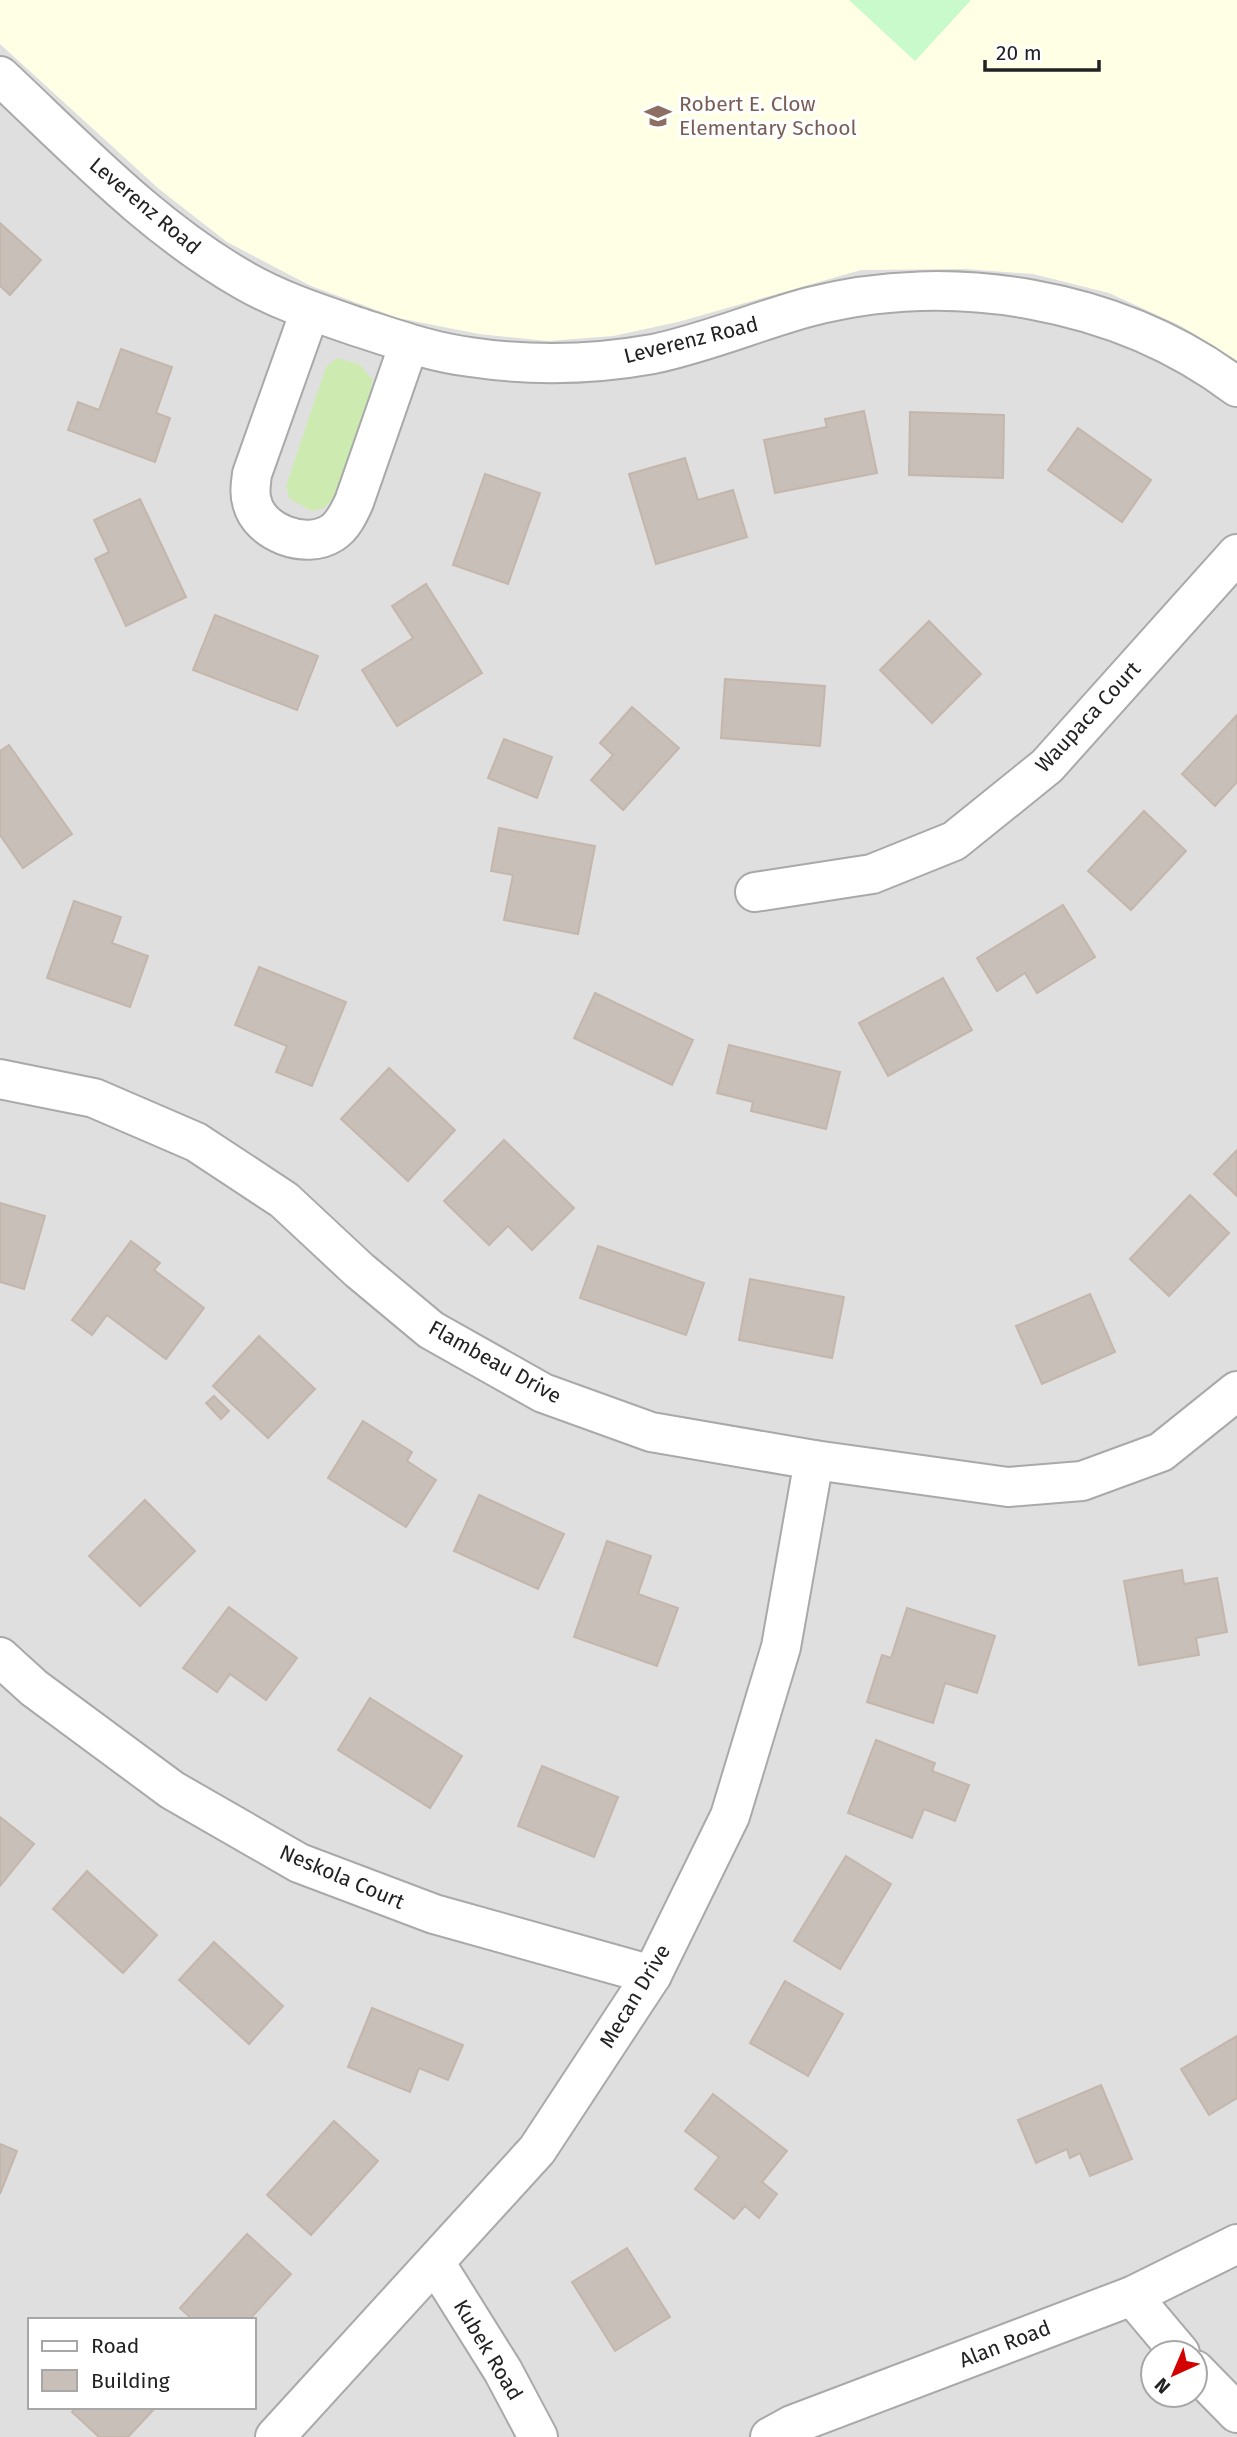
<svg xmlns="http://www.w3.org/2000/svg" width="1237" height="2437" font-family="'Fira Sans',sans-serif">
	<rect width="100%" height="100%" fill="#f2efe9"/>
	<path fill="#e0dfdf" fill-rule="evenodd" d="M0,0H1237V2437H0ZM30,2320H254V2407H30ZM1153,2353H1195V2395H1153Z"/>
	<polygon fill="#ffffe5" points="0,0 1237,0 1237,361 1181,326 1109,293 1033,274 966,269 861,270 678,322 613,336 548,341 479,334 398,318 311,286 227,242 159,189 0,44"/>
	<polygon fill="#cdebb0" points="337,358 359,364 373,380 367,405 333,499 324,508 312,511 290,499 286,486 326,367"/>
	<polygon fill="#c8facc" points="849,0 971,0 915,61"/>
	<g fill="#c7bfb8" stroke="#c4b6ab" stroke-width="2">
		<polygon points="0,223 41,260 10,295 0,286"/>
		<polygon points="121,349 172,367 156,413 170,418 155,462 68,430 78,402 99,410"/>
		<polygon points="864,411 877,473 775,493 764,440 827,427 825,419"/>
		<polygon points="910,412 1004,415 1003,478 909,475"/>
		<polygon points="1078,428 1151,480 1122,522 1048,470"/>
		<polygon points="685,458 698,500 733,490 747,537 656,564 629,474"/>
		<polygon points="485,474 540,493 508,584 453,565"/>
		<polygon points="140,499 186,597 126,626 95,559 109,552 94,520"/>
		<polygon points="426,584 482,673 397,726 362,670 413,638 392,606"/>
		<polygon points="215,615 318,656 297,710 193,670"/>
		<polygon points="929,621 981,674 932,723 880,670"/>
		<polygon points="725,679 825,686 820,746 721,738"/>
		<polygon points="632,707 679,748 623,810 591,780 613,755 600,743"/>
		<polygon points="1237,715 1237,782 1215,806 1182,774"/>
		<polygon points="504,739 552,757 537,798 488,778"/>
		<polygon points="9,745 72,834 23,868 0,835 0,751"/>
		<polygon points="1144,811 1186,851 1131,910 1088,871"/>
		<polygon points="499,828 595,846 578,934 504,920 513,875 491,871"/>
		<polygon points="74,901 121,917 112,943 148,956 130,1007 47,978"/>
		<polygon points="1063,905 1095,957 1037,993 1025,973 997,991 977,958"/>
		<polygon points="259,967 346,1002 312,1086 276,1072 287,1046 235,1025"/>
		<polygon points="943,978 972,1030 888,1076 859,1023"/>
		<polygon points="595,993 693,1040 672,1085 574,1038"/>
		<polygon points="729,1045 840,1072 826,1129 751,1111 753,1102 717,1093"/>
		<polygon points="389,1068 455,1130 408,1181 341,1119"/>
		<polygon points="504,1140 574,1208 532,1250 508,1226 489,1245 444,1201"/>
		<polygon points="1237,1150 1237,1196 1214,1174"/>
		<polygon points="1190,1195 1229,1233 1169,1296 1130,1259"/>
		<polygon points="0,1203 45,1216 24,1289 0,1282"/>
		<polygon points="131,1241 160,1263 154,1270 204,1308 166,1359 107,1315 92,1335 72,1320"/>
		<polygon points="598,1246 704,1283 686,1335 580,1298"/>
		<polygon points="750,1279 844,1297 832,1358 739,1340"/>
		<polygon points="1090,1294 1115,1352 1042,1384 1016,1326"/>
		<polygon points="259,1336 315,1389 268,1438 213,1386"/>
		<polygon points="214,1396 229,1411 221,1419 206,1403"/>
		<polygon points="363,1421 412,1452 407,1461 436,1480 406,1527 328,1478"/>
		<polygon points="479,1495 564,1534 538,1589 454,1551"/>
		<polygon points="145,1500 195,1551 140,1606 89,1556"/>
		<polygon points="607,1541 651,1556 638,1594 678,1608 657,1666 574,1637"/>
		<polygon points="1182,1570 1184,1584 1217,1578 1227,1632 1196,1638 1199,1655 1139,1665 1124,1581"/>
		<polygon points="229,1607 297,1658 266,1700 230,1674 217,1692 183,1668"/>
		<polygon points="907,1608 995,1636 977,1693 945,1683 933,1723 867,1702 882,1655 891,1658"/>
		<polygon points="370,1698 462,1756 430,1808 338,1750"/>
		<polygon points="876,1740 935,1763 932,1771 969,1785 955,1821 924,1809 912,1838 848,1813"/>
		<polygon points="542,1766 618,1797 594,1857 518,1826"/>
		<polygon points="0,1817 34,1844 0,1886"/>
		<polygon points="846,1856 891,1884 840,1969 794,1941"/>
		<polygon points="87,1871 157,1935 123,1973 53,1909"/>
		<polygon points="214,1942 283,2006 249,2044 179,1980"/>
		<polygon points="785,1981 843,2014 808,2076 750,2043"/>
		<polygon points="372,2008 463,2045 448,2080 419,2068 410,2092 348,2067"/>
		<polygon points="1237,2036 1237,2098 1209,2115 1181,2069"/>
		<polygon points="1101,2085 1132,2159 1090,2176 1080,2153 1070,2158 1067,2149 1036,2163 1018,2120"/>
		<polygon points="713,2094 787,2151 762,2182 777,2194 759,2218 745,2206 734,2219 695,2189 719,2157 685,2131"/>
		<polygon points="334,2121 378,2161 311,2235 267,2195"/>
		<polygon points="0,2144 17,2151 0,2194"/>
		<polygon points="247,2234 291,2274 249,2320 193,2320 180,2308"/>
		<polygon points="627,2248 670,2317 615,2351 572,2282"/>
		<polygon points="76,2407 156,2407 128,2437 99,2437 72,2412"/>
	</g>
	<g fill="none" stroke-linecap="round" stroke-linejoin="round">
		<g stroke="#a9a9a9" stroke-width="42">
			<g id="minor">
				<path d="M0,76C77,148 152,228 245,281C280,301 320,314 358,327C395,339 431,352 470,357C530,366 592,365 653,354C706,343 757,321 809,307C952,270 1119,298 1237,387"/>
				<path d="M310,311L252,474C251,483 249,493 252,502C259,533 306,550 332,533C343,526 349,513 354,502L409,344"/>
				<polyline points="755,892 872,874 954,841 1047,766 1237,554"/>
				<polyline points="0,1079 94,1098 196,1142 284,1200 359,1270 431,1330 543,1393 651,1432 814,1460 1008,1487 1082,1481 1161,1452 1237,1391"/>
				<polyline points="0,1657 34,1688 172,1790 299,1863 434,1914 652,1975"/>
				<polyline points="436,2264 503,2371 538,2437"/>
				<polyline points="1132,2296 1180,2353"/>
				<polyline points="1195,2370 1237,2413"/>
				<polyline points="275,2437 537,2150 652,1975 730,1816 781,1647 814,1460"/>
				<polyline points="770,2437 792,2425 1132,2296 1237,2244"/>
			</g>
		</g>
		<use href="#minor" stroke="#fff" stroke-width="38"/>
	</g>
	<defs>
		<g id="school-bare" transform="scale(2.1)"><path d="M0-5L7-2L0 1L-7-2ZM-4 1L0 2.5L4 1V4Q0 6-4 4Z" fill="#8d6e63" stroke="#fff" stroke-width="2.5" paint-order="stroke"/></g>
	</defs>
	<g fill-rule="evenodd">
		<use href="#school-bare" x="658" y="116"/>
	</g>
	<g text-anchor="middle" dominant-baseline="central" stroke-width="6" stroke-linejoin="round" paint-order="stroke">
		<g font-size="21" fill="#785e54" stroke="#fff" text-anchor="start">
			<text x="679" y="104">Robert E. Clow<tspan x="679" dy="24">Elementary School</tspan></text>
		</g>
		<g font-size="21" fill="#222" stroke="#fff">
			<text transform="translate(145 206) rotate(40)">Leverenz Road</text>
			<text transform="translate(691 340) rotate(-14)">Leverenz Road</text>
			<text transform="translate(1088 717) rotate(-47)">Waupaca Court</text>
			<text transform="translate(495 1362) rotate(29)">Flambeau Drive</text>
			<text transform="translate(342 1877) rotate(23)">Neskola Court</text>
			<text transform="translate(635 1996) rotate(-59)">Mecan Drive</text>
			<text transform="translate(1005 2344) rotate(-21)">Alan Road</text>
			<text transform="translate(488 2350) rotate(59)">Kubek Road</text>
		</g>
	</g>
	<rect x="28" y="2318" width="228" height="91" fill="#ffffff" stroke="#a7a7a7" stroke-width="2"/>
	<rect x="42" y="2341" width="35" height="10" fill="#ffffff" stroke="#a7a7a7" stroke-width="2"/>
	<text x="91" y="2353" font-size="21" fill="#222222">Road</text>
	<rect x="42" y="2370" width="35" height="21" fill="#c7bfb8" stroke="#a7a7a7" stroke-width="2"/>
	<text x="91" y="2388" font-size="21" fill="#222222">Building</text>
	<g transform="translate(1174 2374) rotate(224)"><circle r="33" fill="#ffffff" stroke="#a7a7a7" stroke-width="2"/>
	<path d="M0-5L12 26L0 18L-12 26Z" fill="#d40000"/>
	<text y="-10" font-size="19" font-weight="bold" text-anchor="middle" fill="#222222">N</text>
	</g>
	<path d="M985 60v10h114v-10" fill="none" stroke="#222222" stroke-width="3.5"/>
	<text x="996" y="60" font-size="21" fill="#222222" stroke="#ffffff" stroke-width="5" paint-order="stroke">20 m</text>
</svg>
